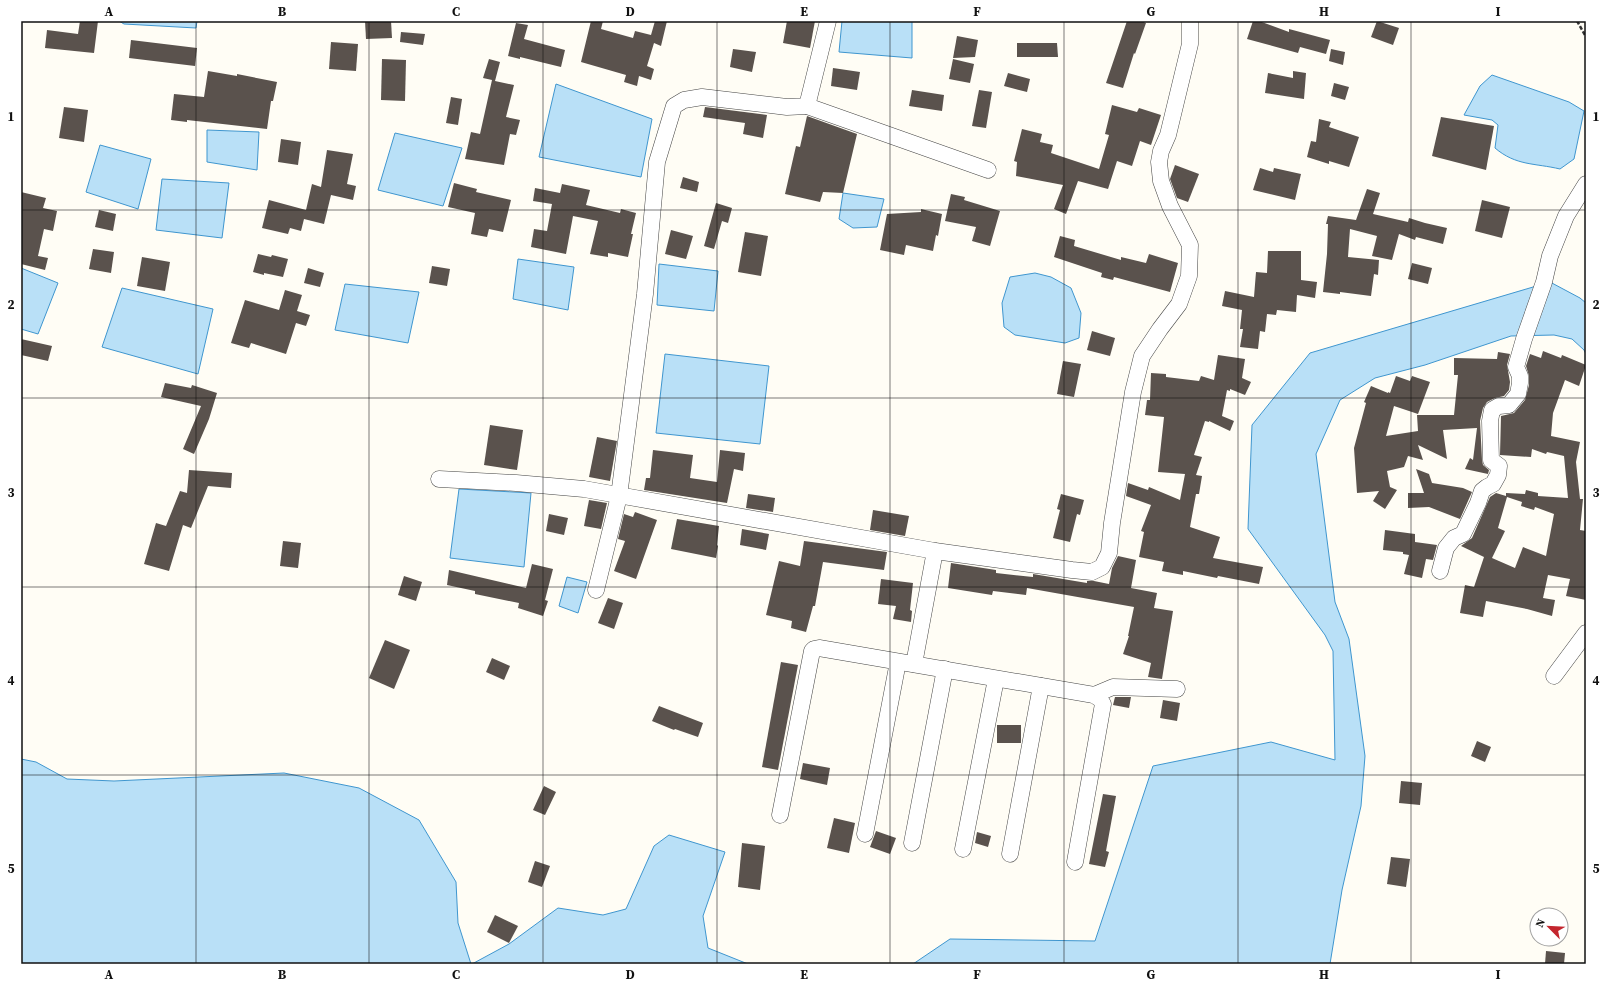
<svg xmlns="http://www.w3.org/2000/svg" width="1607" height="985" font-family="'Source Serif 4',serif">
	<rect width="100%" height="100%" fill="#fffdf5"/>
	<g fill="#b9e0f7" stroke="#3f96cf">
		<polygon points="119,21 197,21 196,28 124,24"/>
		<polygon points="842,21 912,21 912,58 839,52"/>
		<path d="M1492,75L1569,102L1584,111L1574,159L1560,169C1535,163 1516,166 1495,148L1498,125L1492,120L1464,115L1480,86Z"/>
		<polygon points="556,84 652,119 641,177 539,157"/>
		<polygon points="207,130 259,132 257,170 207,162"/>
		<polygon points="395,133 462,148 443,206 378,190"/>
		<polygon points="100,145 151,159 138,209 86,192"/>
		<polygon points="162,179 229,183 222,238 156,230"/>
		<polygon points="843,193 884,199 877,227 853,228 839,219"/>
		<polygon points="518,259 574,267 568,310 513,299"/>
		<polygon points="659,264 718,271 714,311 657,305"/>
		<polygon points="21,268 58,283 38,334 21,329"/>
		<polygon points="1035,273 1051,277 1071,288 1081,313 1079,338 1065,343 1015,335 1004,327 1002,303 1010,277"/>
		<polygon points="1550,282 1580,298 1586,303 1586,354 1584,350 1572,339 1554,335 1511,336 1425,365 1375,378 1340,400 1316,454 1335,602 1349,639 1365,756 1361,806 1342,890 1330,964 913,964 950,939 1095,941 1153,766 1271,742 1335,760 1333,651 1325,635 1248,529 1252,425 1310,353"/>
		<polygon points="345,284 419,292 408,343 335,330"/>
		<polygon points="122,288 213,309 198,374 102,347"/>
		<polygon points="665,354 769,366 760,444 656,433"/>
		<polygon points="459,489 531,493 524,567 450,558"/>
		<polygon points="567,577 587,582 578,613 559,606"/>
		<polygon points="21,759 36,762 67,779 114,781 284,773 359,788 419,820 456,882 458,923 471,964 21,964"/>
		<polygon points="669,835 725,852 703,916 708,948 748,964 472,964 509,944 558,908 603,915 626,909 654,846"/>
	</g>
	<g fill="#5a524d" fill-rule="evenodd">
		<polygon points="80,21 98,21 94,53 45,48 47,30 78,34"/>
		<polygon points="365,21 391,21 392,38 366,39"/>
		<polygon points="591,21 603,21 601,29 633,38 635,31 651,35 655,21 667,21 661,46 654,43 647,66 654,69 651,80 639,76 637,86 624,82 626,75 581,62"/>
		<polygon points="787,21 815,21 810,48 783,43"/>
		<polygon points="1127,21 1141,21 1146,23 1135,54 1134,53 1123,88 1106,83"/>
		<polygon points="1253,21 1259,21 1289,32 1289,29 1330,40 1326,54 1300,47 1298,53 1247,39"/>
		<polygon points="1377,21 1399,28 1393,45 1371,37"/>
		<polygon points="516,23 528,25 524,39 565,50 561,67 520,57 520,59 508,56"/>
		<polygon points="401,32 425,34 423,45 400,42"/>
		<polygon points="957,36 978,40 975,57 953,58"/>
		<polygon points="131,40 197,48 195,66 129,58"/>
		<polygon points="331,42 358,44 356,71 329,69"/>
		<polygon points="1017,43 1057,43 1058,57 1017,57"/>
		<polygon points="733,49 756,52 752,72 730,67"/>
		<polygon points="1331,49 1345,52 1343,65 1329,61"/>
		<polygon points="382,59 406,60 405,101 381,100"/>
		<polygon points="489,59 500,62 495,81 514,85 506,117 520,120 516,135 510,134 504,165 465,159 471,132 480,134 492,80 483,78"/>
		<polygon points="953,59 974,64 970,83 949,79"/>
		<polygon points="833,68 860,72 857,90 831,86"/>
		<polygon points="208,71 237,76 237,74 277,82 273,101 271,101 267,129 187,120 187,122 171,120 174,94 204,97"/>
		<polygon points="1293,71 1306,73 1304,99 1265,93 1268,73 1293,78"/>
		<polygon points="1008,73 1030,79 1027,92 1004,86"/>
		<polygon points="1334,83 1349,87 1345,100 1331,96"/>
		<polygon points="912,90 944,95 942,111 909,106"/>
		<polygon points="979,90 992,92 986,128 972,126"/>
		<polygon points="451,97 462,99 458,125 446,123"/>
		<polygon points="1112,105 1137,112 1139,108 1161,115 1151,145 1140,141 1132,166 1117,161 1108,189 1078,181 1066,214 1054,209 1063,185 1016,176 1017,162 1014,161 1022,129 1042,134 1040,142 1053,145 1051,153 1099,169 1109,135 1105,134"/>
		<polygon points="64,107 88,110 84,142 59,138"/>
		<polygon points="705,107 767,115 763,138 743,134 745,123 703,117"/>
		<polygon points="807,116 857,134 843,193 823,192 820,202 785,194 796,146 800,147"/>
		<polygon points="1441,117 1494,126 1486,170 1432,156"/>
		<polygon points="1319,119 1331,122 1329,127 1359,137 1349,167 1329,161 1329,164 1307,157 1311,141 1316,142"/>
		<polygon points="281,139 301,142 298,165 278,162"/>
		<polygon points="327,150 353,154 347,184 356,186 353,200 331,195 324,224 304,219 301,231 290,228 288,234 262,228 269,200 306,210 312,184 321,187"/>
		<polygon points="1175,165 1199,174 1188,202 1177,198 1170,179"/>
		<polygon points="1260,168 1273,172 1274,168 1301,174 1295,200 1253,190"/>
		<polygon points="683,177 699,182 697,192 680,188"/>
		<polygon points="454,183 477,189 476,192 511,200 503,232 489,229 487,237 471,234 475,213 448,207"/>
		<polygon points="562,184 590,190 586,205 620,213 621,209 636,213 631,234 633,234 628,257 608,253 608,257 590,254 598,221 573,216 566,254 531,247 534,229 547,231 552,204 533,201 535,188 560,193"/>
		<polygon points="1367,189 1380,193 1373,214 1408,222 1409,218 1425,223 1447,228 1443,244 1416,237 1415,240 1399,234 1392,260 1372,256 1377,236 1350,229 1348,257 1379,260 1378,275 1374,274 1371,296 1340,292 1340,294 1323,292 1327,254 1328,224 1326,224 1328,216 1356,220"/>
		<polygon points="21,192 46,198 43,208 57,211 53,231 44,229 38,256 48,258 45,270 21,264"/>
		<polygon points="951,194 965,197 964,200 1000,211 990,246 972,241 976,227 945,221"/>
		<polygon points="1482,200 1510,207 1502,238 1475,231"/>
		<polygon points="716,203 732,208 728,223 722,221 714,249 704,246"/>
		<polygon points="921,209 942,214 938,236 936,235 933,251 906,245 904,255 880,250 887,214 921,212"/>
		<polygon points="99,210 116,214 113,231 95,227"/>
		<polygon points="671,230 693,236 686,259 665,254"/>
		<polygon points="745,232 768,236 761,276 738,272"/>
		<polygon points="1060,236 1075,240 1074,246 1121,260 1121,257 1146,263 1149,254 1178,263 1170,292 1114,277 1113,280 1101,277 1102,273 1054,257"/>
		<polygon points="93,249 114,252 111,273 89,269"/>
		<polygon points="1268,251 1301,251 1301,280 1317,282 1315,298 1297,295 1296,312 1277,310 1276,315 1267,314 1265,332 1260,331 1258,349 1240,347 1243,329 1240,329 1242,310 1222,306 1225,291 1254,297 1256,272 1267,273"/>
		<polygon points="258,254 271,257 272,255 288,259 283,277 264,273 264,275 253,272"/>
		<polygon points="142,257 170,262 165,291 137,286"/>
		<polygon points="1412,263 1432,268 1428,284 1408,279"/>
		<polygon points="432,266 450,269 447,286 429,283"/>
		<polygon points="308,268 324,273 320,287 304,283"/>
		<polygon points="285,290 302,295 297,311 310,315 306,326 296,323 286,354 251,343 249,348 231,343 245,300 279,310"/>
		<polygon points="1092,331 1115,338 1110,356 1087,350"/>
		<polygon points="21,339 52,346 48,361 21,355"/>
		<path d="M1543,351L1561,358L1562,355L1586,365L1579,386L1565,380L1553,413L1551,436L1580,442L1576,462L1580,499H1583L1580,530L1586,531V600L1566,596L1570,579L1548,575L1543,598L1555,600L1552,616L1527,609L1486,601L1483,617L1460,613L1465,585L1474,587L1484,557L1461,546L1472,538L1490,497L1496,493L1506,496V493L1525,494L1526,490L1538,493V496L1568,498L1564,456L1547,452L1546,454L1532,449L1531,457L1500,455L1501,416L1514,413L1525,400L1529,385V376L1526,366L1530,354L1541,358ZM1507,497L1522,502L1521,506L1534,510L1535,507L1554,514L1546,556L1523,547L1515,568L1492,558L1505,531L1498,528Z"/>
		<polygon points="1498,352 1510,354 1507,365 1510,382 1509,390 1504,396 1495,398 1487,402 1483,408 1480,421 1482,460 1483,465 1489,470 1488,474 1465,469 1470,458 1473,460 1477,428 1443,430 1447,459 1418,445 1423,460 1408,456 1404,467 1387,471 1390,487 1397,490 1385,509 1373,501 1379,491 1357,493 1354,448 1366,403 1364,402 1371,386 1388,393 1388,392 1390,393 1396,376 1410,381 1412,376 1430,382 1418,414 1394,406 1386,436 1418,431 1417,415 1454,415 1458,375 1454,375 1454,358 1497,359"/>
		<polygon points="1218,355 1245,359 1242,378 1251,382 1245,395 1230,389 1230,391 1227,390 1222,416 1234,421 1230,431 1209,421 1209,422 1205,421 1194,455 1202,457 1196,475 1202,476 1199,494 1196,494 1190,527 1220,537 1213,558 1263,567 1259,584 1218,576 1217,578 1183,571 1183,575 1162,571 1164,562 1139,557 1144,532 1141,531 1151,505 1126,496 1128,483 1148,490 1149,487 1180,500 1185,474 1158,472 1164,417 1145,415 1147,400 1150,400 1151,373 1166,374 1166,377 1199,381 1201,376 1214,380"/>
		<polygon points="1063,361 1081,364 1074,397 1057,394"/>
		<polygon points="165,383 191,388 192,385 217,393 209,419 194,454 183,449 201,406 161,397"/>
		<polygon points="490,425 523,430 517,470 484,465"/>
		<polygon points="597,437 617,441 610,481 589,477"/>
		<polygon points="653,450 693,455 690,478 717,482 720,450 745,453 743,471 734,469 727,503 644,490 646,478 650,478"/>
		<polygon points="1416,469 1429,474 1432,483 1463,488 1472,492 1460,519 1429,507 1408,508 1408,493 1424,493"/>
		<polygon points="189,470 232,473 231,488 208,486 191,528 183,525 169,571 144,564 156,523 166,526 180,491 187,493"/>
		<polygon points="748,494 775,498 773,512 746,508"/>
		<polygon points="1061,494 1084,500 1080,515 1077,514 1070,542 1053,538 1060,510 1057,509"/>
		<polygon points="589,500 607,503 601,529 584,526"/>
		<polygon points="873,510 909,516 905,536 870,530"/>
		<polygon points="635,512 657,520 636,579 614,571 625,541 618,539 624,514 633,517"/>
		<polygon points="549,514 568,518 564,535 546,531"/>
		<polygon points="677,519 719,526 717,545 718,546 716,558 671,549"/>
		<polygon points="742,529 769,534 766,550 740,545"/>
		<polygon points="1385,530 1415,534 1415,542 1437,545 1433,560 1426,559 1422,578 1404,574 1409,555 1403,554 1403,552 1383,550"/>
		<polygon points="283,541 301,543 298,568 280,566"/>
		<polygon points="804,541 887,552 884,570 823,562 815,606 813,606 806,632 791,628 792,621 766,615 779,561 800,566"/>
		<polygon points="1118,556 1136,560 1131,588 1157,593 1154,608 1173,611 1162,679 1148,677 1151,663 1123,654 1129,636 1128,636 1134,607 1027,588 1026,595 993,591 992,595 948,588 951,563 996,570 996,573 1033,577 1033,574 1087,583 1087,581 1094,581 1109,584 1112,568"/>
		<polygon points="532,564 553,569 545,600 548,601 543,616 518,608 519,603 475,594 475,591 447,585 449,570 526,588"/>
		<polygon points="404,576 422,582 416,601 398,595"/>
		<polygon points="881,579 913,583 910,610 912,611 911,622 893,619 896,606 878,604"/>
		<polygon points="608,598 623,603 614,629 598,623"/>
		<polygon points="385,640 410,650 394,689 369,678"/>
		<polygon points="492,658 510,666 504,680 486,672"/>
		<polygon points="781,662 798,665 778,770 762,767"/>
		<polygon points="1115,697 1131,697 1129,708 1113,705"/>
		<polygon points="1163,700 1180,703 1177,721 1160,718"/>
		<polygon points="659,706 703,723 698,737 675,729 674,730 652,721"/>
		<rect x="997" y="725" width="24" height="18"/>
		<polygon points="1477,741 1491,747 1485,762 1471,756"/>
		<polygon points="803,763 830,768 827,785 800,779"/>
		<polygon points="1401,781 1422,783 1420,805 1399,803"/>
		<polygon points="544,786 556,792 545,815 533,810"/>
		<polygon points="1103,794 1116,796 1106,851 1109,852 1105,867 1089,864"/>
		<polygon points="834,818 855,823 849,853 827,848"/>
		<polygon points="876,831 896,838 890,854 870,847"/>
		<polygon points="977,832 991,836 988,847 975,843"/>
		<polygon points="742,843 765,846 760,890 738,887"/>
		<polygon points="1391,857 1410,859 1406,887 1387,884"/>
		<polygon points="535,861 550,866 542,887 528,882"/>
		<polygon points="495,915 518,926 509,943 487,932"/>
		<polygon points="1546,951 1565,953 1564,964 1545,964"/>
	</g>
	<g fill="none" stroke-linecap="round" stroke-linejoin="round">
		<g stroke="#444" stroke-width="17">
			<g id="minor">
				<polyline points="807,106 988,170"/>
				<polyline points="439,479 516,483 584,489 935,551 1072,570 1092,572 1102,567 1109,553 1112,523 1133,392 1142,356 1160,329 1179,304 1189,276 1190,245 1170,206 1161,181 1159,162 1161,151 1168,135 1190,44 1190,21"/>
				<polyline points="1440,571 1446,548 1454,538 1463,534 1478,503 1482,491 1487,487 1493,484 1498,475 1499,466 1491,460 1490,421 1492,410 1499,406 1509,405 1518,394 1520,383 1520,376 1516,367 1524,339 1544,282 1550,256 1566,216 1586,184"/>
				<polyline points="596,590 619,496 645,294 657,162 674,106 684,100 702,97 787,107 807,106 828,21"/>
				<polyline points="914,664 935,551"/>
				<polyline points="1554,676 1586,633"/>
				<polyline points="1094,695 1113,687 1177,689"/>
				<polyline points="780,815 812,651 814,649 819,648 1094,695 1100,699 1103,704 1075,862"/>
				<polyline points="865,834 898,662"/>
				<polyline points="912,843 945,669"/>
				<polyline points="963,849 996,679"/>
				<polyline points="1010,854 1041,686"/>
			</g>
		</g>
		<polyline stroke="#333" stroke-width="2.5" stroke-dasharray="4 2" stroke-linecap="butt" points="1577,21 1586,37"/>
		<use href="#minor" stroke="#fff" stroke-width="16"/>
	</g>
	<path fill="none" stroke="#111" stroke-width="1" stroke-opacity="0.55" d="M196,21V964M369,21V964M543,21V964M717,21V964M890,21V964M1064,21V964M1238,21V964M1411,21V964M21,210H1586M21,398H1586M21,587H1586M21,775H1586"/>
	<rect width="1607" height="985" fill="none" stroke="#ffffff" stroke-width="44"/>
	<g transform="translate(1549 927) rotate(294)"><circle r="19" fill="#ffffff" stroke="#a0a0a0"/>
	<path d="M0-3L7 15L0 10L-7 15Z" fill="#c4262e"/>
	<text y="-6" font-size="11" font-weight="bold" text-anchor="middle" fill="#111111">N</text>
	</g>
	<rect x="22" y="22" width="1563" height="941" fill="none" stroke="#111" stroke-width="1.5"/>
	<g font-size="13" text-anchor="middle" font-weight="bold" fill="#111">
		<text x="109" y="16">A</text>
		<text x="282" y="16">B</text>
		<text x="456" y="16">C</text>
		<text x="630" y="16">D</text>
		<text x="804" y="16">E</text>
		<text x="977" y="16">F</text>
		<text x="1151" y="16">G</text>
		<text x="1324" y="16">H</text>
		<text x="1498" y="16">I</text>
		<text x="11" y="121">1</text>
		<text x="1596" y="121">1</text>
		<text x="11" y="309">2</text>
		<text x="1596" y="309">2</text>
		<text x="11" y="497">3</text>
		<text x="1596" y="497">3</text>
		<text x="11" y="685">4</text>
		<text x="1596" y="685">4</text>
		<text x="11" y="873">5</text>
		<text x="1596" y="873">5</text>
		<text x="109" y="979">A</text>
		<text x="282" y="979">B</text>
		<text x="456" y="979">C</text>
		<text x="630" y="979">D</text>
		<text x="804" y="979">E</text>
		<text x="977" y="979">F</text>
		<text x="1151" y="979">G</text>
		<text x="1324" y="979">H</text>
		<text x="1498" y="979">I</text>
	</g>
</svg>
